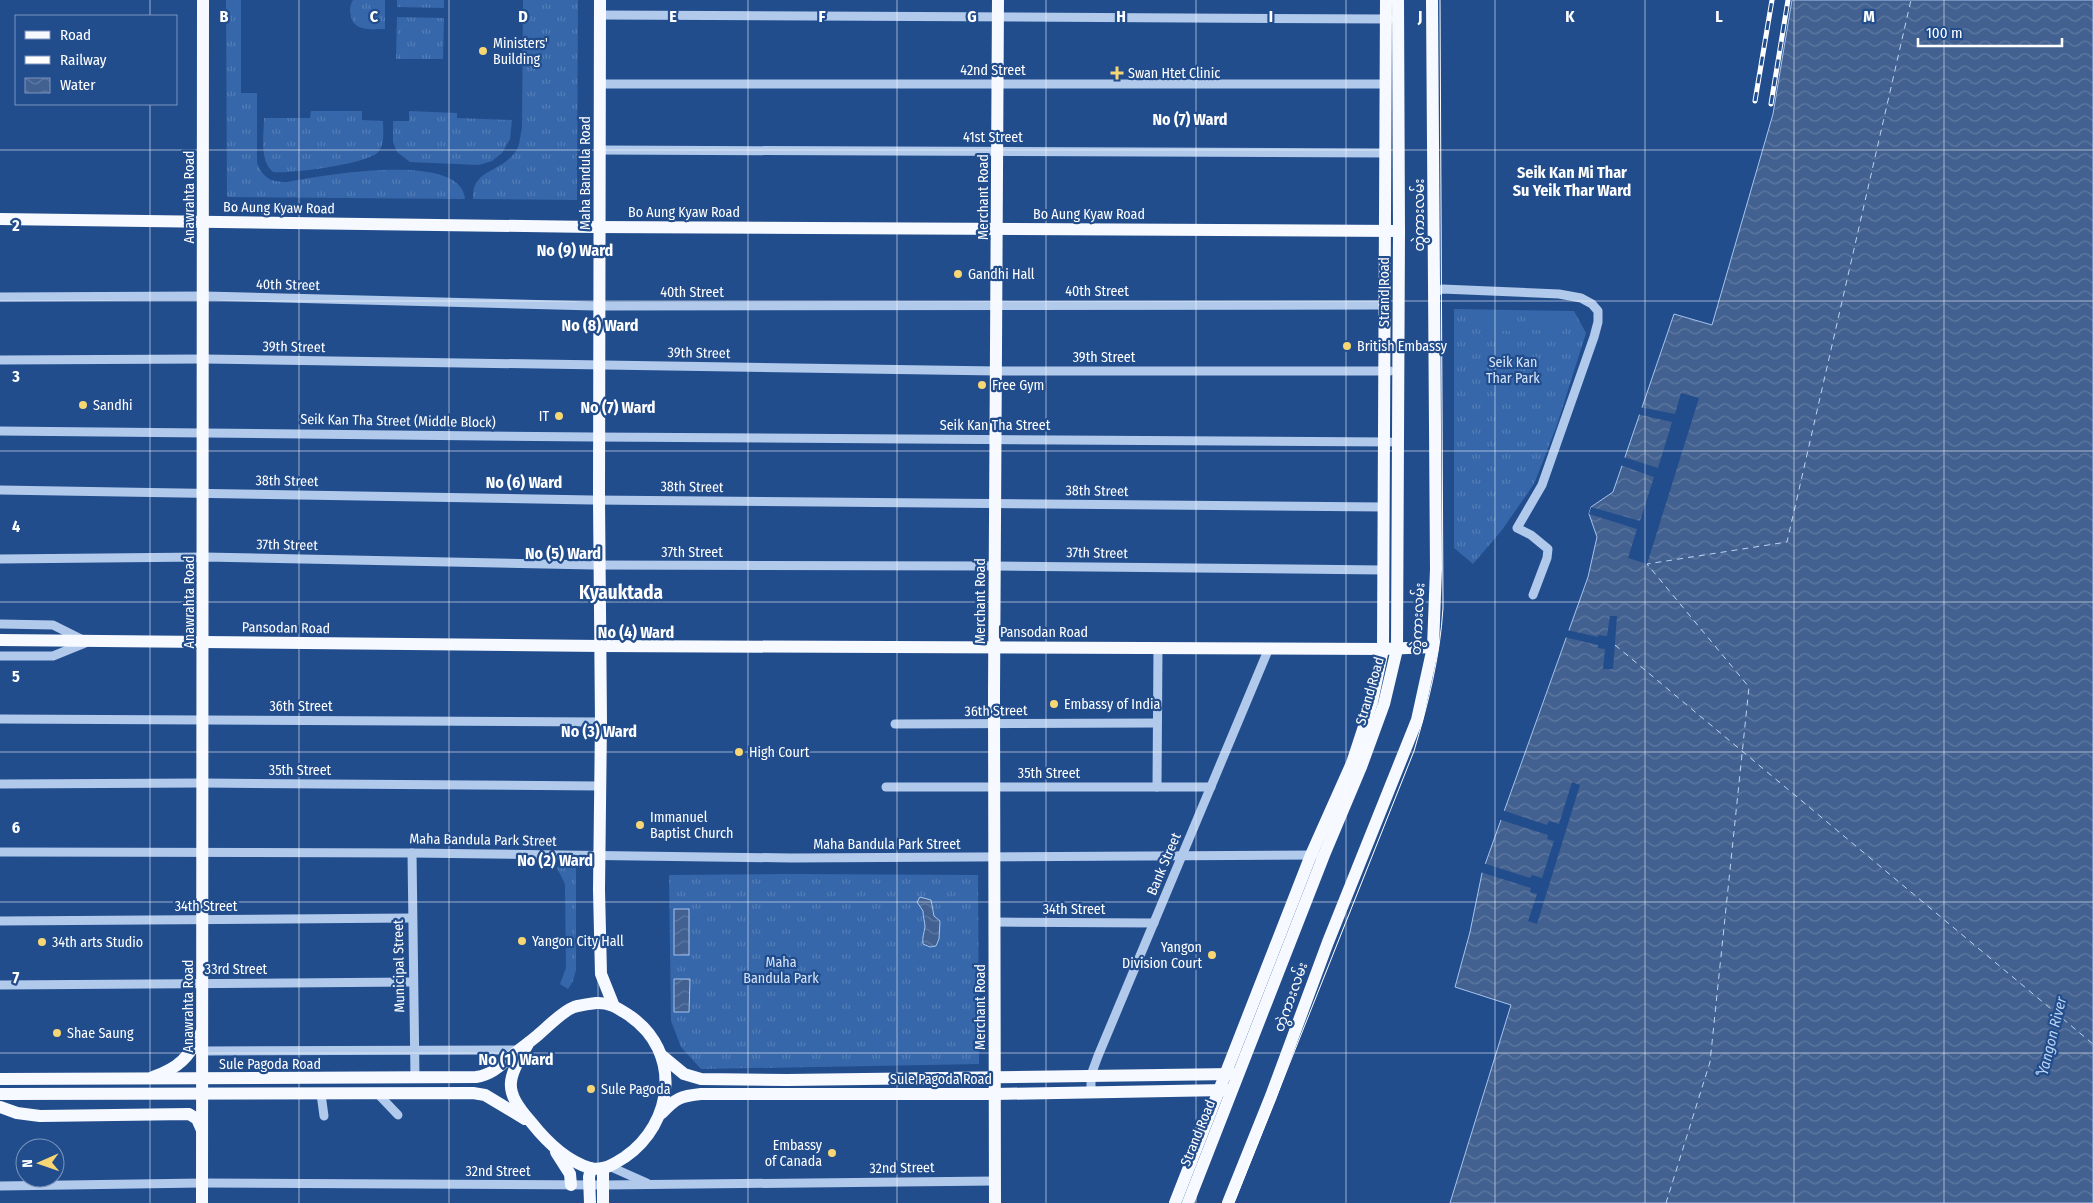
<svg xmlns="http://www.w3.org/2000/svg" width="2093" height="1203" font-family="'Fira Sans Condensed','Noto Sans Myanmar',sans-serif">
	<defs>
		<pattern id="grass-tufts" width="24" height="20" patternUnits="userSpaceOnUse" patternTransform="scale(1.25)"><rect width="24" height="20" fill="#3667aa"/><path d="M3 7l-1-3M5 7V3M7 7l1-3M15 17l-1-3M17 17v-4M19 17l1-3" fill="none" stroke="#547eb7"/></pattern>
		<pattern id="water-waves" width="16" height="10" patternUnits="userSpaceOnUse" patternTransform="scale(1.25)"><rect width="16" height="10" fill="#436190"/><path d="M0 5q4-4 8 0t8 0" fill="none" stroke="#5f79a1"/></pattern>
	</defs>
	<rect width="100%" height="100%" fill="#224d8d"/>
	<g fill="url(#grass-tufts)">
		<path d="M226,0H241V93H257V163C264,179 271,182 287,182C318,176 462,150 465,199L227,197Z"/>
		<path d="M353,0H385V29C372,29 354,32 351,16C349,10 350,5 353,0Z"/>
		<polygon points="397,0 444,0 444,8 397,7"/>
		<path d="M523,0H578L577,200L473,199C472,168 500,174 516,151C520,145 520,136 522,128Z"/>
		<polygon points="397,17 444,18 443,59 396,59"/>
		<path d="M311,111H362V120L383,121C383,130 385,143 379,151C371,164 289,174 273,172C259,160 264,135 264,118H310Z"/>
		<polygon points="409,111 457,113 457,118 512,120 510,139 502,153 492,161 479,165 410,162 397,152 393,142 393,121 409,121"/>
		<polygon points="1454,309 1574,311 1586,333 1557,425 1534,484 1502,530 1473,564 1454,548"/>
		<polygon points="563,861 576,867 576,970 573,981 568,989 560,984 566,968 565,884 557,868"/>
		<polygon points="791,874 978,875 979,1064 701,1069 681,1047 671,1021 669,875"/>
	</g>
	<g fill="#3667aa">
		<polygon points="1478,315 1511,315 1511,331 1478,330"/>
		<polygon points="1532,315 1565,315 1565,331 1532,330"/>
	</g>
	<g fill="url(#water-waves)" stroke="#a5c4ed">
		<polygon points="1792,0 2093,0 2093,1203 1450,1203 1511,1005 1455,987 1470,932 1482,873 1588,577 1597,537 1589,514 1591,507 1613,492 1674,314 1712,325 1773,114"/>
		<path d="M920,897L931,900L934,916L940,921L939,939L936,946L930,947L923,944C922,937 924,934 925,927C925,922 923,917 923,911L917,902Z"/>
		<rect x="674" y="909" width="15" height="46"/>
		<polygon points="674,979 690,979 689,1012 674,1012"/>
	</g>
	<g fill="#224d8d">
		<polygon points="1681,393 1699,398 1647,564 1628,558 1637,529 1589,514 1591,507 1640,521 1654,477 1620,465 1623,457 1658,468 1672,422 1637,414 1639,407 1675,414"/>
		<polygon points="1610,616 1617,616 1613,669 1603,669 1605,649 1598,648 1598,645 1564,637 1567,630 1598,637 1598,635 1607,636"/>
		<polygon points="1572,782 1580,785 1537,924 1528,921 1537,894 1530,892 1531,888 1480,872 1483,863 1530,878 1532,875 1542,878 1554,841 1547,839 1548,835 1498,819 1502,810 1547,825 1549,821 1559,824"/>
	</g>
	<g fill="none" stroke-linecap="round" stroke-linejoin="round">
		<g stroke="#bdd4f3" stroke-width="1" stroke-dasharray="6 5" stroke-linecap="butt">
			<polyline points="1615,645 2093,1044"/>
			<polyline points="1666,1203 1710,1062 1749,687 1647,564 1787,542 1911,0"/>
		</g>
		<g stroke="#b1c9eb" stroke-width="9">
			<polyline points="600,15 1390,19"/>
			<polyline points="600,84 1386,84"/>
			<polyline points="600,150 1386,153"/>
			<polyline points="1434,293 1442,289 1559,294 1581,298 1592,304 1598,311 1598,322 1594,337 1542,485 1517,528 1531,535 1548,549 1547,558 1533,595"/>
			<polyline points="0,297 204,296 594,306 1385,305"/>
			<polyline points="0,360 204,359 997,371 1390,371"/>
			<polyline points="0,431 593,437 1390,442"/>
			<polyline points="0,490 592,500 1384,507"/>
			<polyline points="0,559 204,557 593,565 995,566 1383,570"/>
			<polyline points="0,624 53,625 83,640"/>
			<polyline points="0,656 53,656 85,643"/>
			<polyline points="0,719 601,722"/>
			<polyline points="895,724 1157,723"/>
			<polyline points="0,784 203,783 600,786"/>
			<polyline points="886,787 1211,787"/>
			<polyline points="1157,787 1158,647"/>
			<polyline points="0,852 412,853 791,858 1315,855"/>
			<polyline points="412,853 415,1078"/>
			<polyline points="0,921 411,918"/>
			<polyline points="995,922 1154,923"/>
			<polyline points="0,985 413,982"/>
			<polyline points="203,1051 518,1050"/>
			<polyline points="1091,1091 1091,1075 1098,1056 1269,648"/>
			<polyline points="321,1094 324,1116"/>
			<polyline points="378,1094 398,1115"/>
			<polyline points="611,1167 647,1183"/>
			<polyline points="0,1186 202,1183 603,1185 995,1181"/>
		</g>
		<g stroke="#f6f9ff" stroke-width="12">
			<polyline points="600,0 599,500 601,722 599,890 601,974 613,1004"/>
			<polyline points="0,219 593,227 1399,231"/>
			<polyline points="0,640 601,646 1383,649 1433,647"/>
			<polyline points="661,1055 684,1074 701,1079 787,1080 1233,1074"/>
			<path d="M153,1077C179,1068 189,1057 201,1033"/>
			<path d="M0,1079L476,1077C492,1075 502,1064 514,1054C522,1047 530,1042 538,1035C549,1026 561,1012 574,1007C580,1005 589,1004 596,1003C610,1002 619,1009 630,1016C682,1052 674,1123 625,1157C614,1164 604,1171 590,1168C566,1161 546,1141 531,1122C501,1088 508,1079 529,1042"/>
			<polyline points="0,1094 473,1093 485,1095 525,1119"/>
			<polyline points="0,1107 17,1113 40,1116 189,1114 197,1119 202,1130"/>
			<path d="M662,1113C676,1098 681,1096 701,1094H995L1226,1090"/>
			<polyline points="556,1152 570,1174 571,1185"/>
			<polyline points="603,1168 603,1203"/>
			<polyline points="202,1203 203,0"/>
			<polyline points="590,1203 589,1177 591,1168"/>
			<polyline points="995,1203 994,694 998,0"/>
			<polyline points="1175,1203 1311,855 1352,763 1372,702 1383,649 1386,0"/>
			<polyline points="1188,1203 1324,855 1361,767 1384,704 1397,649 1399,231 1398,0"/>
			<polyline points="1228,1203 1271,1096 1328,942 1417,720 1433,647 1436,569 1432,0"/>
		</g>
		<path stroke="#fff" stroke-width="1" d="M1234,1203L1414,751C1428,704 1440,657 1443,608L1440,0"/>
		<g stroke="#fff" stroke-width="5">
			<g id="rail">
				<polyline points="1755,101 1772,0"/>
				<polyline points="1771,104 1788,0"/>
			</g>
		</g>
		<use href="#rail" stroke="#224d8d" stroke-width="3" stroke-dasharray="9" stroke-linecap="butt"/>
	</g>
	<path fill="none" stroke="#fff" stroke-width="1" stroke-opacity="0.55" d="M150,0V16M299,0V1203M449,0V1203M598,0V1203M748,0V1203M897,0V1203M1046,0V1203M1196,0V1203M1346,0V1203M1495,0V1203M1645,0V1203M1794,0V1203M1944,0V1203M150,104V1203M0,150H2093M0,301H2093M0,451H2093M0,602H2093M0,752H2093M0,902H2093M0,1053H2093"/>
	<g fill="#f7d673" stroke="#224d8d" stroke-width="2">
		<circle cx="483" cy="51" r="5"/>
		<path d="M1114.5 65.5h5v5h5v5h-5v5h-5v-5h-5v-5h5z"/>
		<circle cx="958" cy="274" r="5"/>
		<circle cx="1347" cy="346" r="5"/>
		<circle cx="982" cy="385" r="5"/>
		<circle cx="83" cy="405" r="5"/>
		<circle cx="559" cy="416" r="5"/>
		<circle cx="1054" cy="704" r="5"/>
		<circle cx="739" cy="752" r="5"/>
		<circle cx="640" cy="825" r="5"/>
		<circle cx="522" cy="941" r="5"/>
		<circle cx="42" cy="942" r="5"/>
		<circle cx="1212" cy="955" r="5"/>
		<circle cx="57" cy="1033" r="5"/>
		<circle cx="591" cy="1089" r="5"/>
		<circle cx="832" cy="1153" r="5"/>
	</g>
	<g text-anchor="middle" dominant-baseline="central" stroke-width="4.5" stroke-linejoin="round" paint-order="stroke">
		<g font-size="14" fill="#fff" stroke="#224d8d" text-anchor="start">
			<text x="493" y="43">Ministers'<tspan x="493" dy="16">Building</tspan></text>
			<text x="1128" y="73">Swan Htet Clinic</text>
			<text x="968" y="274">Gandhi Hall</text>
			<text x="1357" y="346">British Embassy</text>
			<text x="992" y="385">Free Gym</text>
			<text x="93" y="405">Sandhi</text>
			<text x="549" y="416" text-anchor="end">IT</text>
			<text x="1064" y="704">Embassy of India</text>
			<text x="749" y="752">High Court</text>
			<text x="650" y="817">Immanuel<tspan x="650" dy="16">Baptist Church</tspan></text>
			<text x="532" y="941">Yangon City Hall</text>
			<text x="52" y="942">34th arts Studio</text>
			<text x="1202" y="947" text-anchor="end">Yangon<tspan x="1202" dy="16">Division Court</tspan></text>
			<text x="67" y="1033">Shae Saung</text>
			<text x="601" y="1089">Sule Pagoda</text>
			<text x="822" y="1145" text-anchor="end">Embassy<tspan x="822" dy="16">of Canada</tspan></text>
		</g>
		<g font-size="14" fill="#fff" stroke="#224d8d">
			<text x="993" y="70">42nd Street</text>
			<text x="993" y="137">41st Street</text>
			<text transform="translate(585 173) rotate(-90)">Maha Bandula Road</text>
			<text transform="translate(189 197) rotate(-90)">Anawrahta Road</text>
			<text transform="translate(983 197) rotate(-90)">Merchant Road</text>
			<text transform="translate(279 208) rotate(1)">Bo Aung Kyaw Road</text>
			<text x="684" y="212">Bo Aung Kyaw Road</text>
			<text x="1089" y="214">Bo Aung Kyaw Road</text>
			<text transform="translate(1419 215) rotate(-90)">တွဲကားလမ်း</text>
			<text transform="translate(288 285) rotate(1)">40th Street</text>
			<text x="1097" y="291">40th Street</text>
			<text x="692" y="292">40th Street</text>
			<text transform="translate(1384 292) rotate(-90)">Strand Road</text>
			<text transform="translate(294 347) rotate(1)">39th Street</text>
			<text transform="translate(699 353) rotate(1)">39th Street</text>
			<text x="1104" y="357">39th Street</text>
			<text transform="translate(398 421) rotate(1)">Seik Kan Tha Street (Middle Block)</text>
			<text x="995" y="425">Seik Kan Tha Street</text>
			<text transform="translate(287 481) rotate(1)">38th Street</text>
			<text transform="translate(692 487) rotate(1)">38th Street</text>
			<text transform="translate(1097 491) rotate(1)">38th Street</text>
			<text transform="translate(287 545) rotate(1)">37th Street</text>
			<text x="692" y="552">37th Street</text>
			<text transform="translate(1097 553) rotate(1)">37th Street</text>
			<text transform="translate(980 601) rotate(-90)">Merchant Road</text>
			<text transform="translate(189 602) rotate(-90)">Anawrahta Road</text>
			<text transform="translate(1418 619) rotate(-87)">တွဲကားလမ်း</text>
			<text transform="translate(286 628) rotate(1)">Pansodan Road</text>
			<text x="1044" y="632">Pansodan Road</text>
			<text transform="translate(1370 691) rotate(-74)">Strand Road</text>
			<text x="301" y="706">36th Street</text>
			<text transform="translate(996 711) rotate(-1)">36th Street</text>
			<text x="300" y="770">35th Street</text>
			<text x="1049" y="773">35th Street</text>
			<text transform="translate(483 840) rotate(1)">Maha Bandula Park Street</text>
			<text x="887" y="844">Maha Bandula Park Street</text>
			<text transform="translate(1164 864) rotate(-67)">Bank Street</text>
			<text x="206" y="906">34th Street</text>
			<text x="1074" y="909">34th Street</text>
			<text transform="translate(399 966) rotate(-91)">Municipal Street</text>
			<text x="236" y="969">33rd Street</text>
			<text transform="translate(1291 997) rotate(-70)">တွဲကားလမ်း</text>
			<text transform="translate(188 1006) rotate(-90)">Anawrahta Road</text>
			<text transform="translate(980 1007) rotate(-90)">Merchant Road</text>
			<text x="270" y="1064">Sule Pagoda Road</text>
			<text x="941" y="1079">Sule Pagoda Road</text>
			<text transform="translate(1198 1133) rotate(-68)">Strand Road</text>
			<text transform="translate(902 1168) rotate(-1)">32nd Street</text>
			<text x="498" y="1171">32nd Street</text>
		</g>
		<g font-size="14" fill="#d6e4f8" stroke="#224d8d">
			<text x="1513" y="362">Seik Kan<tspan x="1513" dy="16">Thar Park</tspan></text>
			<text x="781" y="962">Maha<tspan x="781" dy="16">Bandula Park</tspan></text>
		</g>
		<g font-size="15" font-style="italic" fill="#bdd4f3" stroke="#224d8d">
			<text transform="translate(2052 1036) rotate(-76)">ํYangon River</text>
		</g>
		<g font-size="16" font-weight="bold" fill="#fff" stroke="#224d8d">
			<text x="1190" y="119">No (7) Ward</text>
			<text x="1572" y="172">Seik Kan Mi Thar<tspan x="1572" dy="18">Su Yeik Thar Ward</tspan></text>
			<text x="575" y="250">No (9) Ward</text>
			<text x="600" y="325">No (8) Ward</text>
			<text x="618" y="407">No (7) Ward</text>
			<text x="524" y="482">No (6) Ward</text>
			<text x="563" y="553">No (5) Ward</text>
			<text x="636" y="632">No (4) Ward</text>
			<text x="599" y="731">No (3) Ward</text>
			<text x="555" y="860">No (2) Ward</text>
			<text x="516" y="1059">No (1) Ward</text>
		</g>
		<g font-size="19" font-weight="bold" fill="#fff" stroke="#224d8d">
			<text x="621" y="592">Kyauktada</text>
		</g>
	</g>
	<g font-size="16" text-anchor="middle" font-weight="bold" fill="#fff" stroke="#224d8d" stroke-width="4.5" stroke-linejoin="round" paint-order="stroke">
		<text x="224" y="22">B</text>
		<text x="374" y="22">C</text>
		<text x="523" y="22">D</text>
		<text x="673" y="22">E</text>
		<text x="822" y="22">F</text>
		<text x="972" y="22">G</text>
		<text x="1121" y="22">H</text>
		<text x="1271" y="22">I</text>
		<text x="1420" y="22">J</text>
		<text x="1570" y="22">K</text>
		<text x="1719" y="22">L</text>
		<text x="1869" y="22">M</text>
		<text x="16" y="231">2</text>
		<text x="16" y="382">3</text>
		<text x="16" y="532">4</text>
		<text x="16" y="682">5</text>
		<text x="16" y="833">6</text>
		<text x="16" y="983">7</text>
	</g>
	<rect x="15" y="15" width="162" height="90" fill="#224d8d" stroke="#7a94bb"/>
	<rect x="25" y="31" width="25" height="8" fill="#f6f9ff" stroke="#7a94bb"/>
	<text x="60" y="40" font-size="15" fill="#ffffff">Road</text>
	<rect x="25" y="56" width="25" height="8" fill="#ffffff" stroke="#7a94bb"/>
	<text x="60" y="65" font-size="15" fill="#ffffff">Railway</text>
	<rect x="25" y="78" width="25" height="15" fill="url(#water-waves)" stroke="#7a94bb"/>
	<text x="60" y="90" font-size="15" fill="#ffffff">Water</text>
	<g transform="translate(40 1163) rotate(268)"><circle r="24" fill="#224d8d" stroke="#7a94bb"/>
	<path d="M0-4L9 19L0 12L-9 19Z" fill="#f7d673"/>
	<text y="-8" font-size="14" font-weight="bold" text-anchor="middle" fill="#ffffff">N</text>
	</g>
	<path d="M1918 38v8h144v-8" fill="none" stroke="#ffffff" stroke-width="2.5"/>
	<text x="1926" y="38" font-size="15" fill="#ffffff" stroke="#224d8d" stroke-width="4" paint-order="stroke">100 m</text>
</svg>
